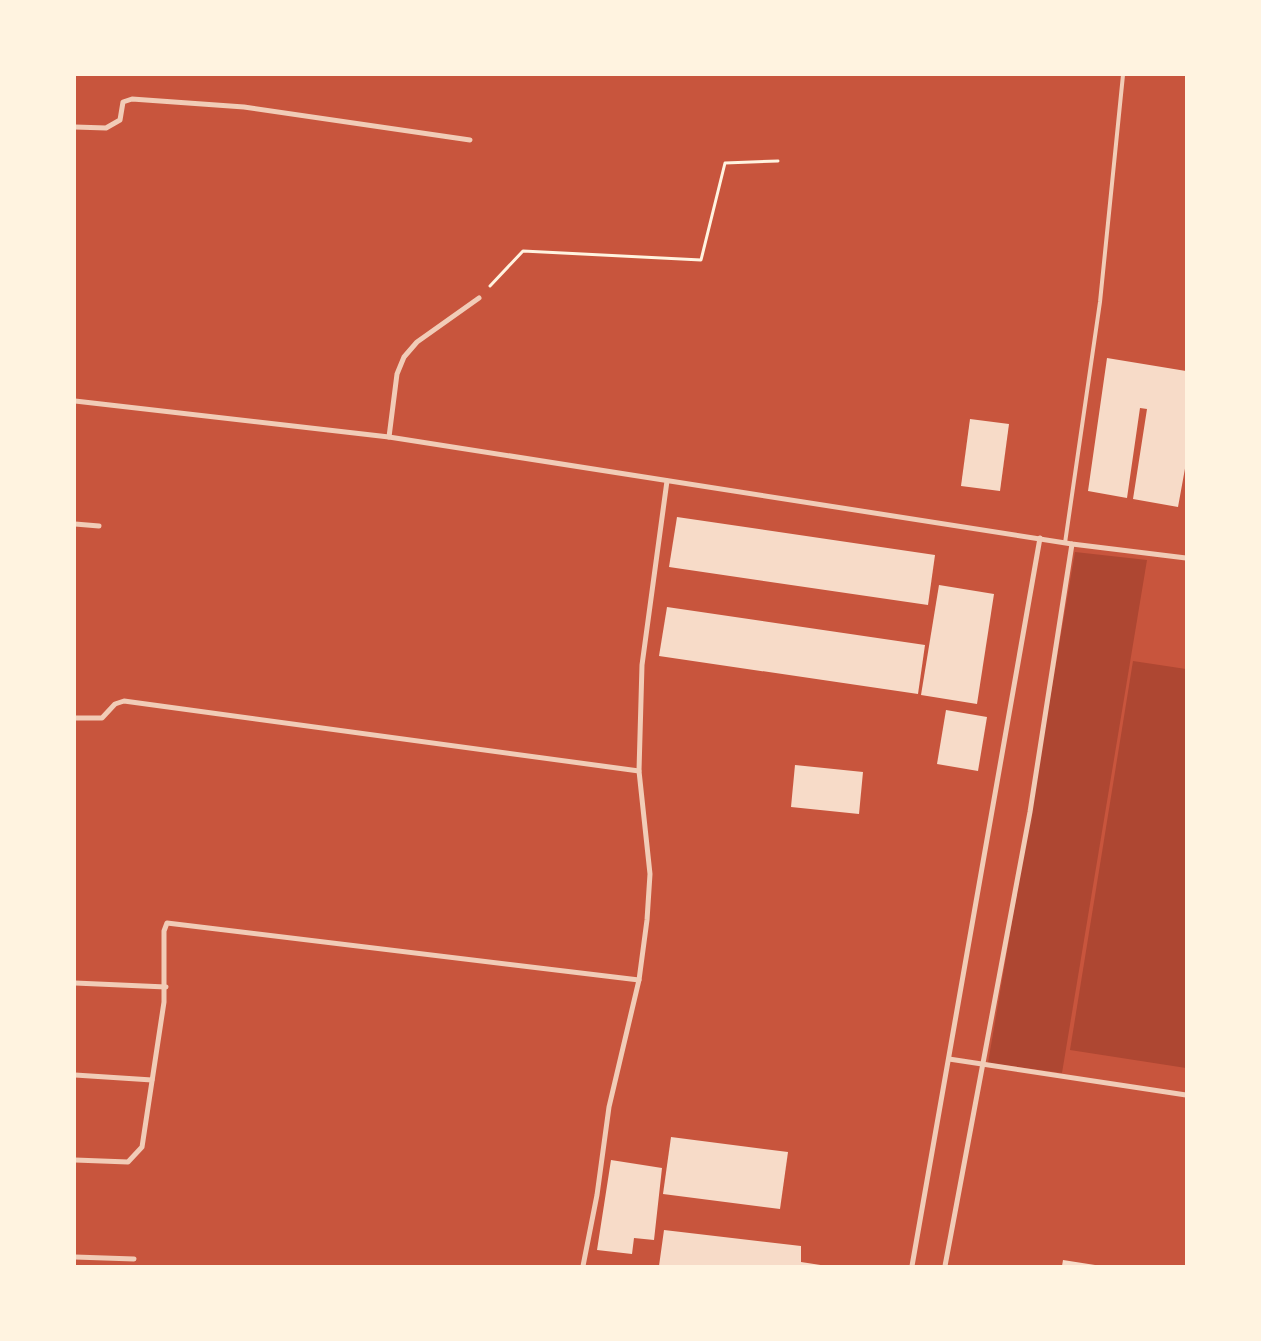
<svg xmlns="http://www.w3.org/2000/svg" width="1261" height="1341" font-family="Lato,sans-serif">
	<rect width="100%" height="100%" fill="#c8553d"/>
	<g fill="#ae4732">
		<polygon points="1075,552 1147,560 1062,1073 988,1063"/>
		<polygon points="1133,661 1186,669 1186,1068 1070,1050"/>
	</g>
	<g fill="#f7dbc8">
		<polygon points="1107,358 1186,371 1186,463 1178,507 1133,499 1147,409 1140,408 1127,498 1088,491"/>
		<polygon points="970,419 1009,424 1000,491 961,486"/>
		<polygon points="677,517 935,555 928,605 669,567"/>
		<polygon points="939,585 994,594 977,704 921,695"/>
		<polygon points="667,607 925,645 918,694 659,656"/>
		<polygon points="946,710 987,717 978,771 937,764"/>
		<polygon points="795,765 863,772 859,814 791,807"/>
		<polygon points="671,1137 788,1152 780,1209 663,1194"/>
		<polygon points="611,1160 662,1168 654,1240 634,1238 632,1254 597,1250"/>
		<polygon points="664,1230 801,1246 801,1262 827,1266 659,1266"/>
		<polygon points="1063,1260 1095,1265 1095,1266 1062,1266"/>
	</g>
	<g fill="none" stroke-linecap="round" stroke-linejoin="round">
		<polyline stroke="#fff3e0" stroke-width="3" points="490,286 523,251 701,260 725,163 778,161"/>
		<polyline stroke="#f1ccb7" stroke-width="4" points="1065,543 1100,302 1123,75"/>
		<g stroke="#f1ccb7" stroke-width="5">
			<polyline points="75,127 106,128 120,120 123,102 132,99 244,107 470,140"/>
			<polyline points="75,401 389,437 1072,544 1186,558"/>
			<polyline points="389,437 397,374 404,357 417,342 479,298"/>
			<polyline points="75,524 99,526"/>
			<polyline points="75,718 102,718 115,704 124,701 639,771"/>
			<polyline points="75,983 166,987"/>
			<polyline points="949,1059 1186,1095"/>
			<polyline points="75,1075 152,1080"/>
			<polyline points="75,1160 128,1162 142,1147 164,1002 164,931 167,923 639,980"/>
			<polyline points="75,1257 134,1259"/>
			<polyline points="583,1266 597,1195 609,1107 639,980 647,920 650,874 639,771 642,665 667,481"/>
			<polyline points="912,1266 1040,538"/>
			<polyline points="945,1266 1030,812 1072,544"/>
		</g>
	</g>
	<rect width="1261" height="1341" fill="none" stroke="#fff3e0" stroke-width="152"/>
</svg>
